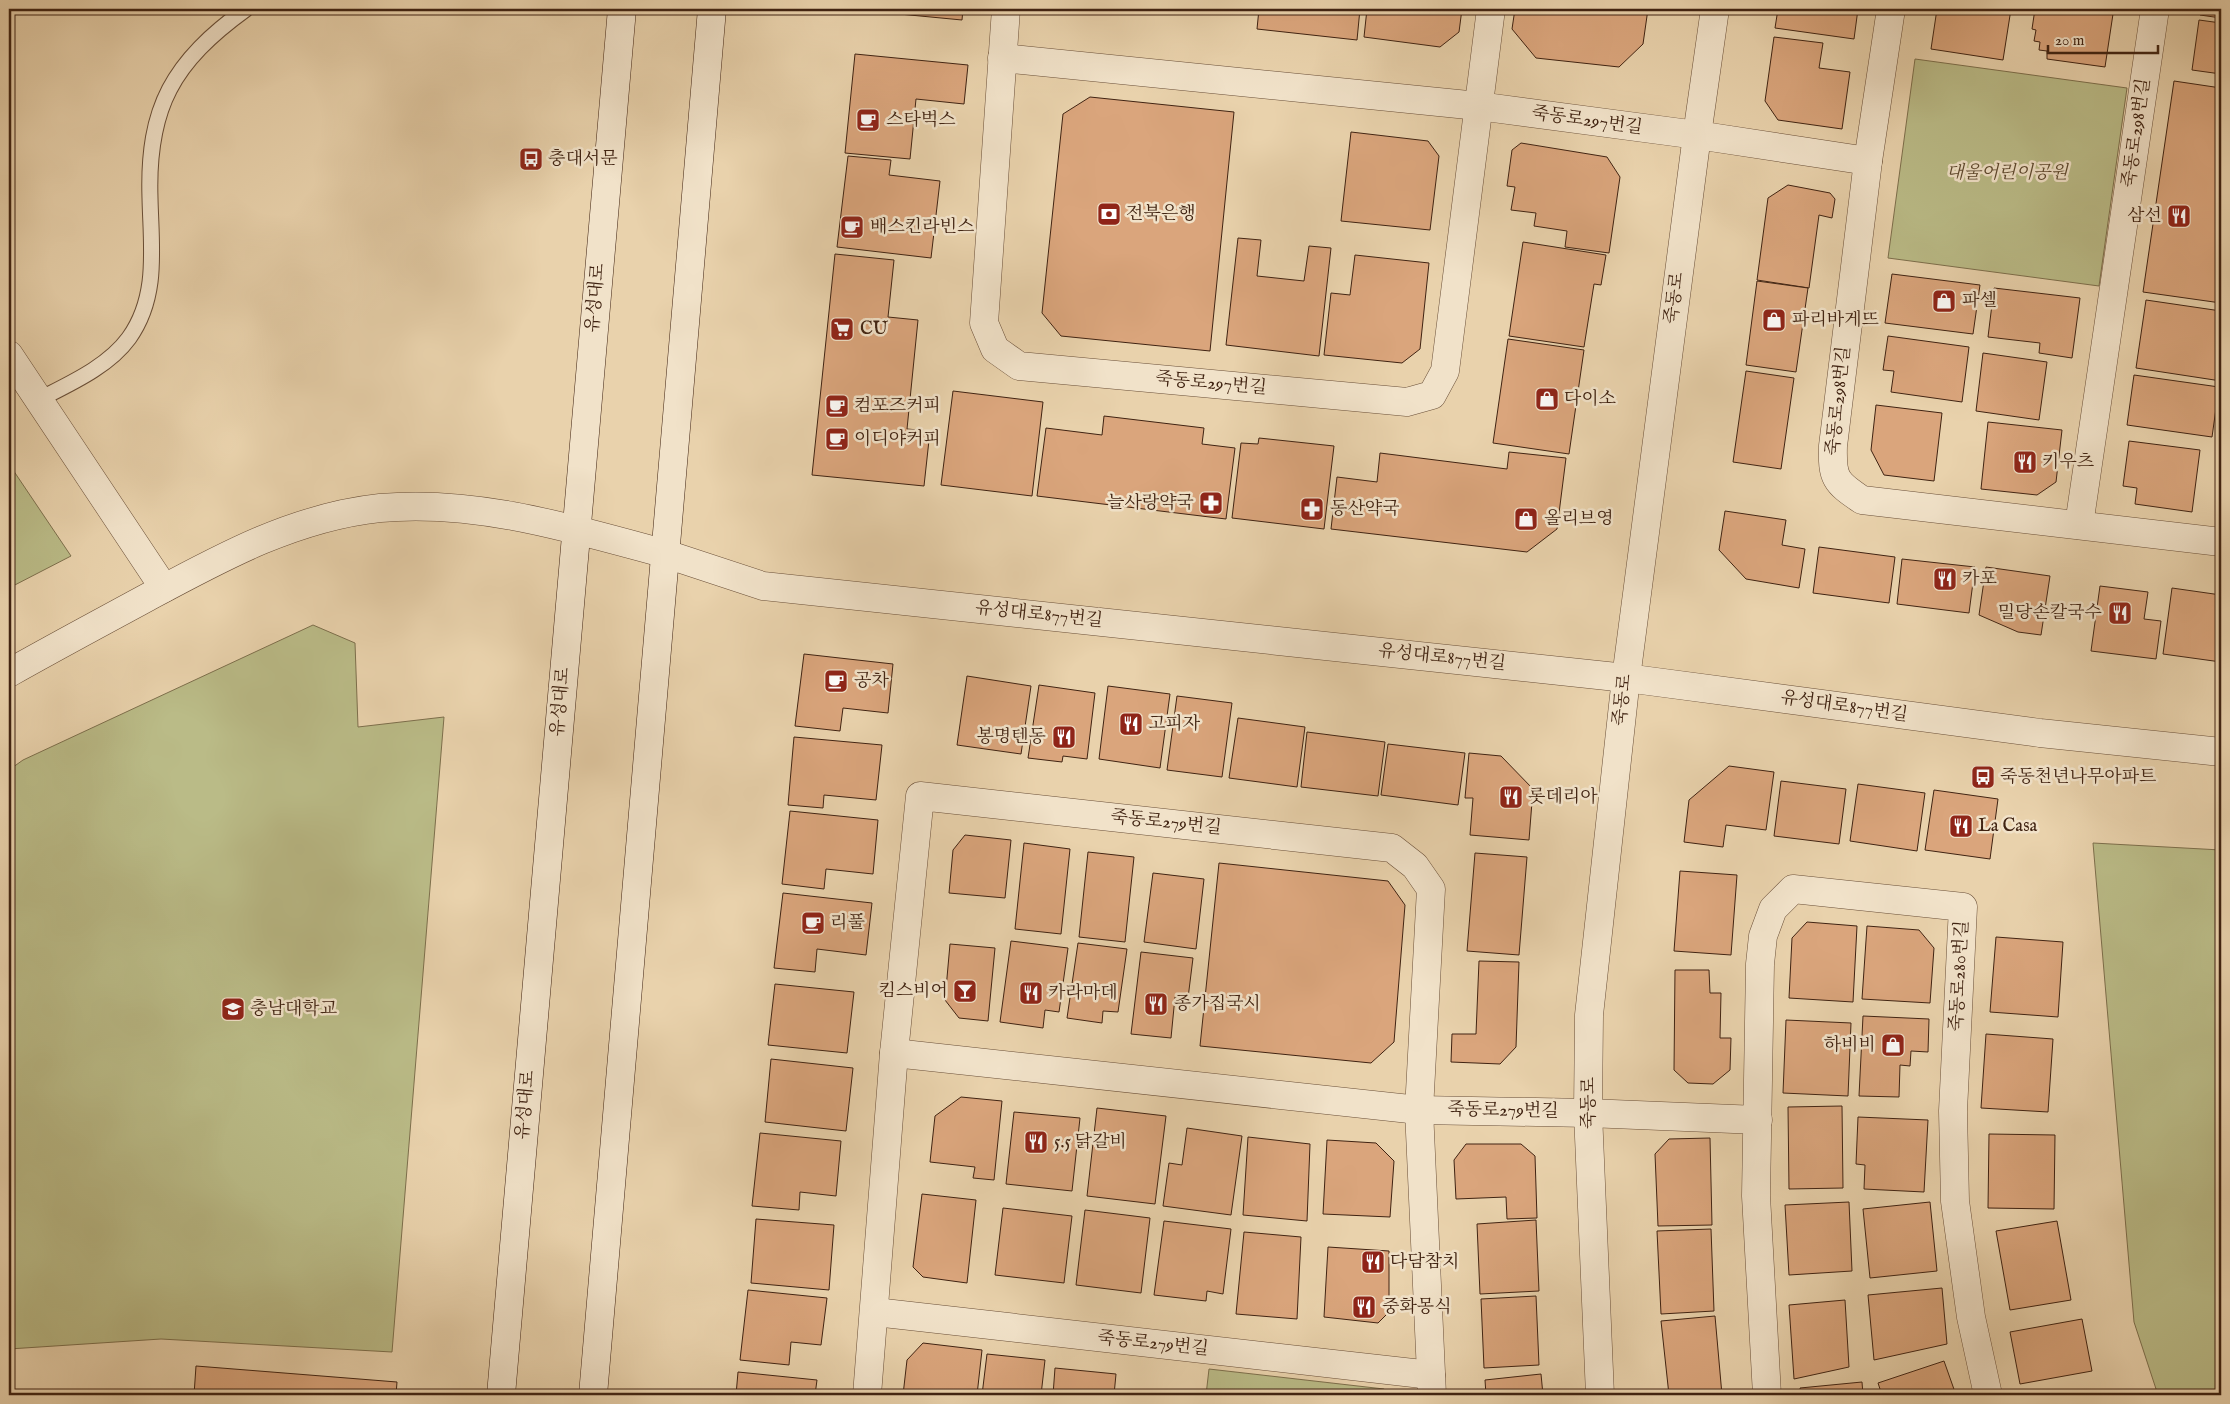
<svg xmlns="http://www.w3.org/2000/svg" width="2230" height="1404" font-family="'IM FELL English','Noto Serif KR',serif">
	<rect width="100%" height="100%" fill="#e9d2ac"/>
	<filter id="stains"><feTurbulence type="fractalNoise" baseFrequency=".004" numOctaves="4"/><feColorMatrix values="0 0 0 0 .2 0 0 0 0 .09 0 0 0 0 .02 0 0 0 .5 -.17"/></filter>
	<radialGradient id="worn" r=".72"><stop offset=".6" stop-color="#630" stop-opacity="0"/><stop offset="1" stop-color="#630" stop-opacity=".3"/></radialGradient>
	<g fill="#babb87" stroke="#7d6f4c">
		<polygon points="1915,59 2127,88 2099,286 1888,258"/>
		<polygon points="9,464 71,556 9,588"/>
		<polygon points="313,625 355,643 358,727 444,717 392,1352 161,1339 9,1349 9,770 23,760"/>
		<polygon points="2093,843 2221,850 2221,1395 2158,1395 2134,1322"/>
		<polygon points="1209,1369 1384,1389 1391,1395 1206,1395"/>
	</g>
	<g fill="#daa57c" stroke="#402312">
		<polygon points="847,9 963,9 962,20"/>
		<polygon points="1259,9 1360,9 1357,40 1257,29"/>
		<polygon points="1367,9 1462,9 1459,32 1440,47 1364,37"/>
		<polygon points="1515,9 1535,9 1560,13 1561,9 1648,9 1643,44 1619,67 1536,58 1512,29"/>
		<polygon points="1778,9 1858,9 1854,39 1775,28"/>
		<polygon points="1937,9 2011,9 2003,60 1931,49"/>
		<polygon points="2035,9 2078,9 2113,14 2105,67 2047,59 2047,51 2039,50 2040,42 2034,41 2036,30 2032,29"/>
		<polygon points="2201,9 2221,9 2221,18 2200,15"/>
		<polygon points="2199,20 2221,23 2221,74 2192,70"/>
		<polygon points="1774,37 1823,43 1819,68 1850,72 1842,129 1778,120 1765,101"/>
		<polygon points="855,54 968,65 964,104 916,99 910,159 845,153"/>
		<polygon points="2174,81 2221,88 2221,303 2143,292"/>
		<polygon points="1090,97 1234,112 1210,351 1061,336 1042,313 1063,114"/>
		<polygon points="1351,132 1428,141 1439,156 1430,230 1341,221"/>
		<polygon points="1521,143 1607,157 1620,177 1609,253 1565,247 1567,231 1534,226 1536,213 1511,210 1515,187 1507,186 1512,150"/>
		<polygon points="848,156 891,160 889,175 940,181 931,258 837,247"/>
		<polygon points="1788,185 1830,193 1835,199 1832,218 1819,215 1809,288 1757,280 1768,198"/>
		<polygon points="1238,238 1261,240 1257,276 1304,281 1309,246 1331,248 1319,356 1226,345"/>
		<polygon points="1523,242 1606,255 1601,285 1594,284 1584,347 1509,336"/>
		<polygon points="835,254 894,260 888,317 918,320 907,429 930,431 924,486 812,475"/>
		<polygon points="1355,255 1429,263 1420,349 1402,363 1324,355 1331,293 1350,295"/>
		<polygon points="1892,274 1980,285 1973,334 1885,323"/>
		<polygon points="1757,281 1808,288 1796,372 1746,365"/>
		<polygon points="1994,288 2080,298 2072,358 2039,353 2040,343 1988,337"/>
		<polygon points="2146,300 2221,311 2221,381 2136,368"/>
		<polygon points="1888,336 1969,347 1962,402 1891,392 1894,371 1883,370"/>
		<polygon points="1508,339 1584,350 1569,454 1493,443"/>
		<polygon points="1983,353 2047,362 2039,420 1976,411"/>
		<polygon points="1746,371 1794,378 1781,469 1733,462"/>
		<polygon points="2134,375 2219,387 2212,437 2127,425"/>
		<polygon points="953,391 1043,402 1032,496 941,485"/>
		<polygon points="1876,405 1942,413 1934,481 1884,475 1871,450"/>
		<polygon points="1104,416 1204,428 1202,444 1235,448 1226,519 1037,496 1046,428 1102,435"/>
		<polygon points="1988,422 2062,430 2056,482 2037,495 1981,489"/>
		<polygon points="1259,438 1334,446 1324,529 1232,518 1241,443 1258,444"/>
		<polygon points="2129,441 2200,450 2192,512 2135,504 2137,488 2123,486"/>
		<polygon points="1509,452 1566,458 1557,529 1527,552 1331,529 1337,477 1377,482 1380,453 1507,469"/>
		<polygon points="1725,511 1786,520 1782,545 1805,549 1799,588 1746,579 1719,550"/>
		<polygon points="1819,547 1895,557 1889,603 1813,593"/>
		<polygon points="1902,559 1975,567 1969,613 1897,604"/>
		<polygon points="1986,567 2050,576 2041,635 2018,632 1979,615"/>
		<polygon points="2100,586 2148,592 2144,619 2161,621 2156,659 2091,651"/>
		<polygon points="2172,588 2221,595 2221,662 2163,654"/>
		<polygon points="804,654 893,664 888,713 843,708 840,731 795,726"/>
		<polygon points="967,676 1031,686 1021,754 957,745"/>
		<polygon points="1039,685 1095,693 1087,759 1063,756 1062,762 1028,758"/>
		<polygon points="1108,686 1170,694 1160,768 1099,759"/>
		<polygon points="1177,696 1232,703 1222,777 1167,770"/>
		<polygon points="1238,718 1305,727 1297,787 1229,778"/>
		<polygon points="1307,732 1385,742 1378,796 1301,787"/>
		<polygon points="794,737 882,745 876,800 824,795 823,808 788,805"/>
		<polygon points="1388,744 1465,753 1458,805 1381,795"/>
		<polygon points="1469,753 1501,756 1533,789 1529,840 1470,835 1473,798 1465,798"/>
		<polygon points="1729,766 1774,772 1766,830 1726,825 1723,847 1684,842 1689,800"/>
		<polygon points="1781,781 1846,789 1839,844 1774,836"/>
		<polygon points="1858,784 1925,793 1917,851 1850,841"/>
		<polygon points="1934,790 1998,799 1990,859 1925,850"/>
		<polygon points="790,811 878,820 873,874 826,869 824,889 782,884"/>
		<polygon points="965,835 1011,840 1005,898 949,893 953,850"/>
		<polygon points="1024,843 1070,849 1061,934 1015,929"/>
		<polygon points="1088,852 1134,857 1125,942 1079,937"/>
		<polygon points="1475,853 1527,857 1519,955 1467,951"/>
		<polygon points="1219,863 1388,881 1405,905 1394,1042 1371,1063 1200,1046"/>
		<polygon points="1680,871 1737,875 1731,955 1674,951"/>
		<polygon points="1153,873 1204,879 1196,949 1144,942"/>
		<polygon points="783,893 872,903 866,955 817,949 815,972 774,968"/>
		<polygon points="1807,922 1857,926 1853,1002 1789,998 1792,938"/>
		<polygon points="1867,926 1919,930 1934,948 1930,1003 1862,999"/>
		<polygon points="1996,937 2063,942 2058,1017 1990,1012"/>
		<polygon points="1011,941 1068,948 1059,1012 1045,1010 1043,1028 1000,1022"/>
		<polygon points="1078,943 1127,949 1118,1012 1103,1011 1102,1023 1067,1018"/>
		<polygon points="950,944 995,948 988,1021 959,1018 945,1000"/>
		<polygon points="1141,952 1193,958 1188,998 1175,997 1171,1038 1131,1034"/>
		<polygon points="1479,961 1519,962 1516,1047 1500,1064 1451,1062 1452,1034 1476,1034"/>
		<polygon points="1675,970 1709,970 1710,993 1721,993 1720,1038 1731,1038 1730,1070 1713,1084 1688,1083 1674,1070"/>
		<polygon points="775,984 854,992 847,1053 768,1045"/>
		<polygon points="1863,1016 1929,1019 1928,1052 1911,1051 1910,1066 1900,1065 1899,1097 1859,1096"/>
		<polygon points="1786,1020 1851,1023 1848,1096 1783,1093"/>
		<polygon points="1986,1034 2053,1039 2048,1112 1981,1108"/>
		<polygon points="771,1059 853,1068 846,1131 765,1122"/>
		<polygon points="961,1097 1002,1101 994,1180 973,1178 975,1167 930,1162 935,1116"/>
		<polygon points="1842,1106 1843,1188 1789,1189 1788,1107"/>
		<polygon points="1097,1108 1166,1116 1155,1204 1087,1196"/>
		<polygon points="1014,1112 1080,1118 1072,1191 1006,1184"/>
		<polygon points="1858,1117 1928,1120 1924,1192 1864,1189 1865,1165 1856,1164"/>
		<polygon points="1187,1128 1242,1136 1231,1215 1163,1206 1169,1163 1182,1165"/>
		<polygon points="760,1133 841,1141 836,1196 800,1192 799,1210 752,1206"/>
		<polygon points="1989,1134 2055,1135 2054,1209 1988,1208"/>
		<polygon points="1248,1137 1310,1144 1307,1221 1243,1215"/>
		<polygon points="1710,1138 1712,1225 1658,1226 1655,1154 1669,1139"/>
		<polygon points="1327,1140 1376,1143 1394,1161 1390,1217 1323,1214"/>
		<polygon points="1466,1144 1521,1144 1535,1156 1537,1218 1507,1219 1506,1197 1456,1199 1454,1160"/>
		<polygon points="922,1194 976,1200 967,1283 923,1277 913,1267"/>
		<polygon points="1849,1202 1852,1271 1789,1275 1785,1205"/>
		<polygon points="1930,1202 1937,1271 1870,1278 1863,1209"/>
		<polygon points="1003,1208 1072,1216 1064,1283 995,1275"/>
		<polygon points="1085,1210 1150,1218 1141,1293 1076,1285"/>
		<polygon points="756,1219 834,1225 829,1290 751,1283"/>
		<polygon points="1536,1220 1539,1291 1480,1294 1477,1224"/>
		<polygon points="1164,1221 1231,1229 1223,1294 1207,1291 1206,1301 1154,1295"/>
		<polygon points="2057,1221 2071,1300 2010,1310 1996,1231"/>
		<polygon points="1711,1229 1714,1311 1661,1314 1657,1231"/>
		<polygon points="1244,1232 1301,1237 1297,1319 1236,1314"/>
		<polygon points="1328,1247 1389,1251 1389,1312 1378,1323 1324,1317"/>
		<polygon points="1942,1288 1947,1344 1874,1360 1868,1295"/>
		<polygon points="748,1290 827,1298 821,1345 791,1342 789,1365 740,1360"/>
		<polygon points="1536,1296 1539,1365 1484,1368 1481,1299"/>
		<polygon points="1845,1300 1849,1367 1794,1379 1789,1305"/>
		<polygon points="1715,1316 1722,1395 1669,1395 1661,1321"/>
		<polygon points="2082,1319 2092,1371 2020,1384 2010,1332"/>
		<polygon points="923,1343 982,1350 977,1395 903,1395 907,1360"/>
		<polygon points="987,1354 1045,1360 1041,1395 982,1395"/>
		<polygon points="1944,1361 1956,1395 1882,1395 1878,1383"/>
		<polygon points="196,1366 397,1382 396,1395 194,1395"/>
		<polygon points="1055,1368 1116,1374 1114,1395 1053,1395"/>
		<polygon points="738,1372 817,1380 815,1395 736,1395"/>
		<polygon points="1541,1374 1543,1395 1486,1395 1485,1380"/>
		<polygon points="1862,1382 1863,1395 1801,1395 1800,1388"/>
		<polygon points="1129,1392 1160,1395 1129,1395"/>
	</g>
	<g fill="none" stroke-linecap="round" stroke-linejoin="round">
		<g stroke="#6a4f38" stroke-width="17">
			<path id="service" d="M38,400C69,384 108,367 129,338C159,296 151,247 150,198C147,107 173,62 246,9"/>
		</g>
		<g stroke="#6a4f38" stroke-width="29">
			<g id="minor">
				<polyline points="1006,9 984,323 995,349 1019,366 1407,402 1432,395 1445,371 1491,9"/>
				<path d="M1891,9L1868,161L1833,446C1832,478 1835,482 1862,500L2221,542"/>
				<polyline points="1002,58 1478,106 1697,135 1868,161"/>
				<polyline points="9,355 164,588"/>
				<polyline points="2079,525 2155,9"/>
				<path d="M9,673C55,647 102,622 148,597C222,557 295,517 380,508C477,499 574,529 666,554"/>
				<polyline points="894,1053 1419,1110 1588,1113 1758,1120"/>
				<polyline points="875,1312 1431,1375"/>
				<polyline points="867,1395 894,1053 920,796 1392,848 1415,866 1431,889 1419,1110 1432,1395"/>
				<polyline points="1600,1395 1588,1113 1589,1015 1626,678 1697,135 1715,9"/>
				<polyline points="1767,1395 1756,1196 1760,964 1763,936 1773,909 1793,889 1963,907 1953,1111 1955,1201 1971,1317 1988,1395"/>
			</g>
		</g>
		<g stroke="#6a4f38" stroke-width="29">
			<polyline id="tertiary" points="666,554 763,586 1626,678 2040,733 2221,752"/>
		</g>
		<g stroke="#402312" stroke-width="29">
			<g id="secondary">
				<polyline points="501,1395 622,9"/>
				<polyline points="593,1395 712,9"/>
			</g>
		</g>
		<use href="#service" stroke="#f1e2c9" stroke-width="15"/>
		<use href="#minor" stroke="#f1e2c9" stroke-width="28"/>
		<use href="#tertiary" stroke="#f1e2c9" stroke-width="28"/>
		<use href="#secondary" stroke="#f1e2c9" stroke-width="28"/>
	</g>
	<defs>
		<g id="cafe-square" transform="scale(1.25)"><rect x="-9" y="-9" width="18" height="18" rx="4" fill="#8f2418" stroke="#f1e2c9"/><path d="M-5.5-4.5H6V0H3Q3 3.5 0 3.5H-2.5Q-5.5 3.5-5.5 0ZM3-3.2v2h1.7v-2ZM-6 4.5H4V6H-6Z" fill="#fff"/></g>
		<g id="bus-square" transform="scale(1.25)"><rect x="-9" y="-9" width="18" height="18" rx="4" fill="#8f2418" stroke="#f1e2c9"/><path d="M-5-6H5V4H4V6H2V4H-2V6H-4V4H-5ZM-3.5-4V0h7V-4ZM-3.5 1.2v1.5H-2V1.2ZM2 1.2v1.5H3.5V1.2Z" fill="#fff"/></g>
		<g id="bank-square" transform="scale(1.25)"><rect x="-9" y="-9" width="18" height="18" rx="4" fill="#8f2418" stroke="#f1e2c9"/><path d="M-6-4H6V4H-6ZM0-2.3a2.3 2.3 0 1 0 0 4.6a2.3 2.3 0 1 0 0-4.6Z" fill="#fff"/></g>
		<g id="restaurant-square" transform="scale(1.25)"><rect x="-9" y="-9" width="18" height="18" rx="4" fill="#8f2418" stroke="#f1e2c9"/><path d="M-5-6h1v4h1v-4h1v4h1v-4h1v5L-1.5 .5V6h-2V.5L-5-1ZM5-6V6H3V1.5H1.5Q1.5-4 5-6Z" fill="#fff"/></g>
		<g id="shop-square" transform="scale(1.25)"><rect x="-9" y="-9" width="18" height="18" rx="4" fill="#8f2418" stroke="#f1e2c9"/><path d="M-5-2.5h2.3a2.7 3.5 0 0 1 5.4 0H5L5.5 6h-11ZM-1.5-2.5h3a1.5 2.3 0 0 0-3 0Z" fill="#fff"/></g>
		<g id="supermarket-square" transform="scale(1.25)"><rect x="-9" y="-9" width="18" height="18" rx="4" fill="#8f2418" stroke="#f1e2c9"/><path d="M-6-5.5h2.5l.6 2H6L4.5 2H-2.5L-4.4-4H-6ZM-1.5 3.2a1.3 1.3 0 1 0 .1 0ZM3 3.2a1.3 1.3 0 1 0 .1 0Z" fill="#fff"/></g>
		<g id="pharmacy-square" transform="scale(1.25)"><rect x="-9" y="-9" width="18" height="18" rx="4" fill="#8f2418" stroke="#f1e2c9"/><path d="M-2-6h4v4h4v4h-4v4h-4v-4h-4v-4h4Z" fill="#fff"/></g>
		<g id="bar-square" transform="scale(1.25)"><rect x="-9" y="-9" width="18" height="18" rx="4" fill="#8f2418" stroke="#f1e2c9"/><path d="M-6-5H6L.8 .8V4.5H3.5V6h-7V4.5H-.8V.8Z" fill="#fff"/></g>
		<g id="university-square" transform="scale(1.25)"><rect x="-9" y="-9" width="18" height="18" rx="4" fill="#8f2418" stroke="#f1e2c9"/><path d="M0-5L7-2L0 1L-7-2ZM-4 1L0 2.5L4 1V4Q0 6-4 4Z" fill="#fff"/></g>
	</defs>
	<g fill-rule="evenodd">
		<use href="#cafe-square" x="868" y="120"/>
		<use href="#bus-square" x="531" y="159"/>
		<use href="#bank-square" x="1109" y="214"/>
		<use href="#restaurant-square" x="2179" y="216"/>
		<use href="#cafe-square" x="852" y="227"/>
		<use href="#shop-square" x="1944" y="301"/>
		<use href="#shop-square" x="1774" y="320"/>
		<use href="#supermarket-square" x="842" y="329"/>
		<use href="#shop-square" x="1547" y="399"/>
		<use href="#cafe-square" x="837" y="406"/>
		<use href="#cafe-square" x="837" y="439"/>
		<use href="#restaurant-square" x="2025" y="462"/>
		<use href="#pharmacy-square" x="1211" y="503"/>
		<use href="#pharmacy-square" x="1312" y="509"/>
		<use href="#shop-square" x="1526" y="519"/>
		<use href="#restaurant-square" x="1945" y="579"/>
		<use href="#restaurant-square" x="2120" y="613"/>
		<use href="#cafe-square" x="836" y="681"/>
		<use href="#restaurant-square" x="1131" y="724"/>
		<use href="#restaurant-square" x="1064" y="737"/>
		<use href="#bus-square" x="1983" y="777"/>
		<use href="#restaurant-square" x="1511" y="797"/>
		<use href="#restaurant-square" x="1961" y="826"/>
		<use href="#cafe-square" x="813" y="923"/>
		<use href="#bar-square" x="965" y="991"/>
		<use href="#restaurant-square" x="1031" y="993"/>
		<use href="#restaurant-square" x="1156" y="1004"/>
		<use href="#university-square" x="233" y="1009"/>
		<use href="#shop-square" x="1893" y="1045"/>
		<use href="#restaurant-square" x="1036" y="1142"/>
		<use href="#restaurant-square" x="1373" y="1262"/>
		<use href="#restaurant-square" x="1364" y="1307"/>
	</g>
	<g text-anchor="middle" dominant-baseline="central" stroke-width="5" stroke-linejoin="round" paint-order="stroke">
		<g font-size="18" fill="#402312" stroke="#f1e2c9" text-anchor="start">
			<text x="886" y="120">스타벅스</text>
			<text x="548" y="159">충대서문</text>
			<text x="1126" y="214">전북은행</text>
			<text x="2162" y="216" text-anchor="end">삼선</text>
			<text x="870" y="227">배스킨라빈스</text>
			<text x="1962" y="301">파셀</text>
			<text x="1792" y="320">파리바게뜨</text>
			<text x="860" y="329">CU</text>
			<text x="1564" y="399">다이소</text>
			<text x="854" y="406">컴포즈커피</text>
			<text x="854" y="439">이디야커피</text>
			<text x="2042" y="462">키우츠</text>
			<text x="1194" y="503" text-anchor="end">늘사랑약국</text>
			<text x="1330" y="509">동산약국</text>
			<text x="1544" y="519">올리브영</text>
			<text x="1962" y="579">카포</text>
			<text x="2102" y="613" text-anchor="end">밀당손칼국수</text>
			<text x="854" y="681">공차</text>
			<text x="1148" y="724">고피자</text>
			<text x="1046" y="737" text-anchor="end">봉명텐동</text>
			<text x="2000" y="777">죽동천년나무아파트</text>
			<text x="1528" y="797">롯데리아</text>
			<text x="1978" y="826">La Casa</text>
			<text x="830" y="923">리풀</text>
			<text x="948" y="991" text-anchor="end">킴스비어</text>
			<text x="1048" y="993">카라마데</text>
			<text x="1174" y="1004">종가집국시</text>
			<text x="250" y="1009">충남대학교</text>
			<text x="1876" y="1045" text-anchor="end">하비비</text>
			<text x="1054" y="1142">5.5 닭갈비</text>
			<text x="1390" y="1262">다담참치</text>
			<text x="1382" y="1307">중화몽식</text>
		</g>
		<g font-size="18" fill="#402312" stroke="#f1e2c9">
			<text transform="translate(1587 121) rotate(8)">죽동로297번길</text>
			<text transform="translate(2137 133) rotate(-82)">죽동로298번길</text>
			<text transform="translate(596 298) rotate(-85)">유성대로</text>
			<text transform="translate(1675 298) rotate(-83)">죽동로</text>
			<text transform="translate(1211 384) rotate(5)">죽동로297번길</text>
			<text transform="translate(1839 401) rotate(-84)">죽동로298번길</text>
			<text transform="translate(1039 615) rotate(6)">유성대로877번길</text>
			<text transform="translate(1442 658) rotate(6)">유성대로877번길</text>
			<text transform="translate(1623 700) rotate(-84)">죽동로</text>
			<text transform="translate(561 702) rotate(-85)">유성대로</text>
			<text transform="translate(1844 707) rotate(8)">유성대로877번길</text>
			<text transform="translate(1166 823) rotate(6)">죽동로279번길</text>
			<text transform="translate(1960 976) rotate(-87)">죽동로280번길</text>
			<text transform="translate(1589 1103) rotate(-90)">죽동로</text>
			<text transform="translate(526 1105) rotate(-85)">유성대로</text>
			<text transform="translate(1503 1111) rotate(1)">죽동로279번길</text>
			<text transform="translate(1153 1344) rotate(6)">죽동로279번길</text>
		</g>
		<g font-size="18" font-style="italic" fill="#5e492f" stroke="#f1e2c9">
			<text x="2007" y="173">대울어린이공원</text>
		</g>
	</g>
	<rect width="2230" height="1404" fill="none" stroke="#e9d2ac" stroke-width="30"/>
	<rect x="10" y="10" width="2210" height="1384" fill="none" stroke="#402312" stroke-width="2.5"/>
	<rect x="15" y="15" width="2200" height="1374" fill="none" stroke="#402312"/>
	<path d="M2048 45v8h110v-8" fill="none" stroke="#402312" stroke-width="2.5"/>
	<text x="2055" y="45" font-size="15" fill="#402312" stroke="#f1e2c9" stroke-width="4" paint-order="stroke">20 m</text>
	<rect width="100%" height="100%" filter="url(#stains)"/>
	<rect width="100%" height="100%" fill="url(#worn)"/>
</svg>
